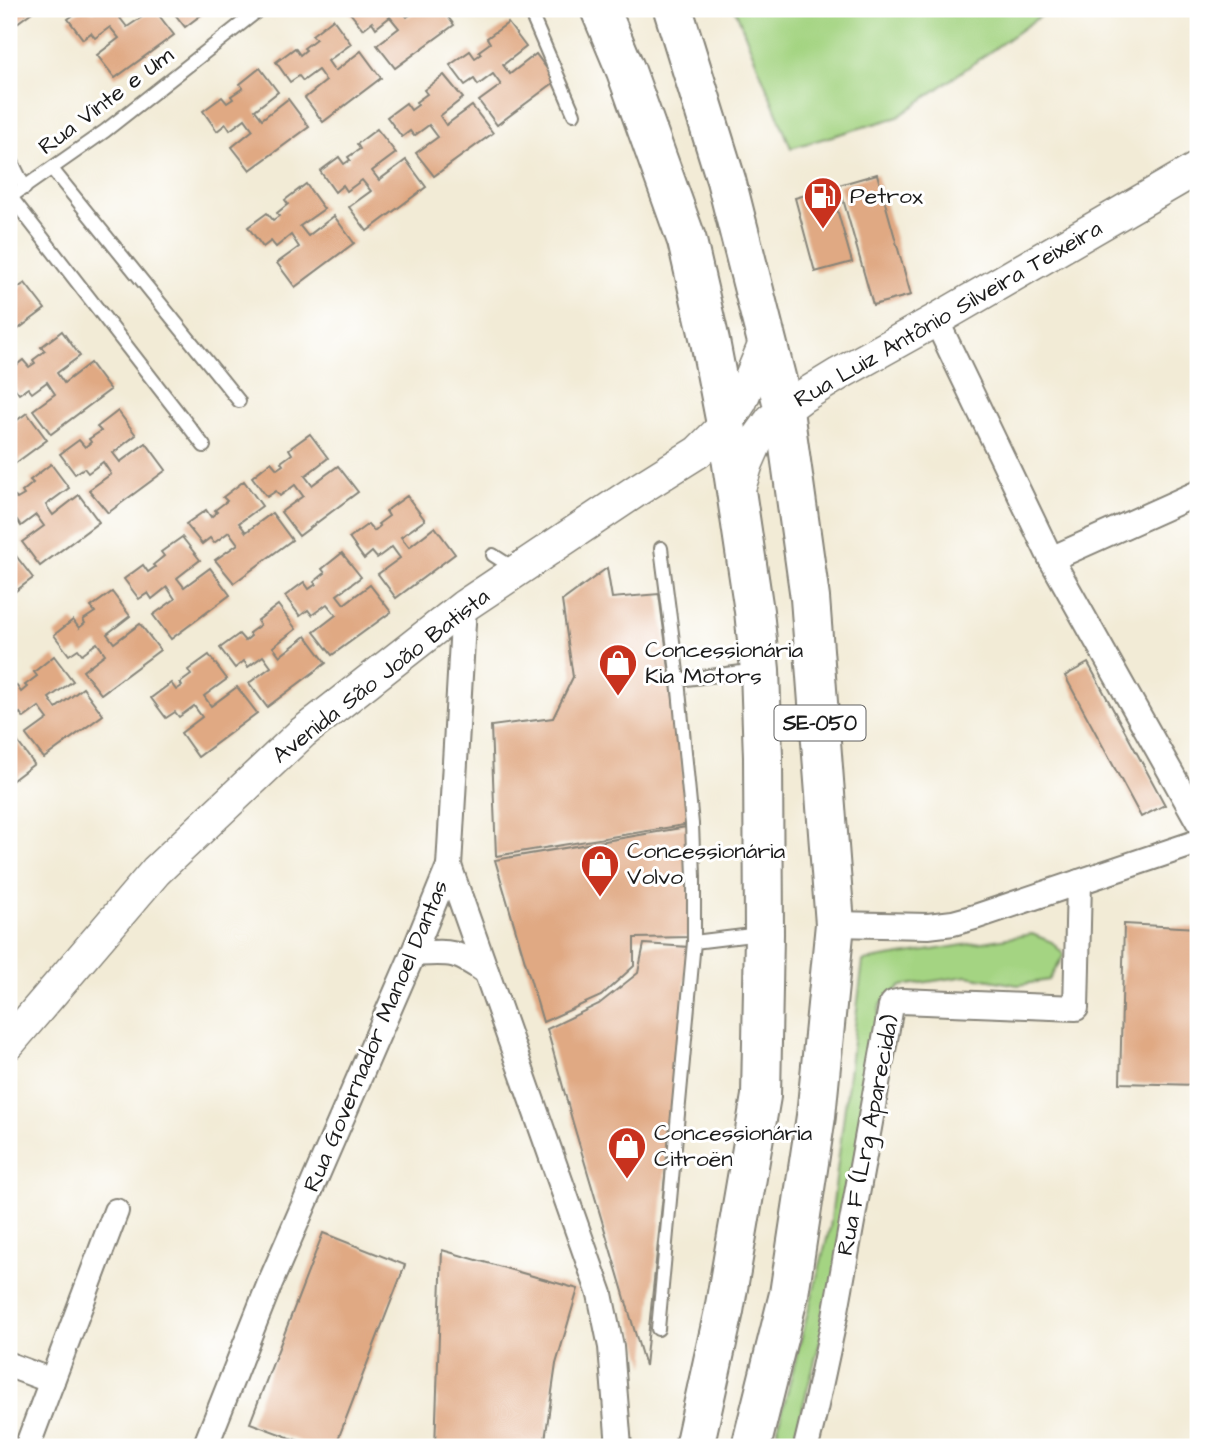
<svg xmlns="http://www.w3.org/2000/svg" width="1207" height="1456" font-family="'Architects Daughter',sans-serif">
	<rect width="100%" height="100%" fill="#fff"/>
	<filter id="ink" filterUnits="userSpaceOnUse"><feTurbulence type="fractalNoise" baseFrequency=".0143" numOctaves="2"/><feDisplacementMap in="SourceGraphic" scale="14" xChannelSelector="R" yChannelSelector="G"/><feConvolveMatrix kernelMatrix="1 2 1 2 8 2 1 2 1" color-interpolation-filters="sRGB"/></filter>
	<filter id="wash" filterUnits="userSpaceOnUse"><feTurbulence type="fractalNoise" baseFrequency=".00686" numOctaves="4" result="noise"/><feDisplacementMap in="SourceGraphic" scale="28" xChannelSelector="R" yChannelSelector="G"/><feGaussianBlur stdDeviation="1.57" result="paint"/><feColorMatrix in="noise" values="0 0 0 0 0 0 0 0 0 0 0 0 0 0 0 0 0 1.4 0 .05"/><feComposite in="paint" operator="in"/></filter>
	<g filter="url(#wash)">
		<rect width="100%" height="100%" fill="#f2ebd6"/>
		<g fill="#a4d482" stroke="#60784f" stroke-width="2">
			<polygon points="735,9 1050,9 898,117 791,148"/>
			<polygon points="1032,934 1052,942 1064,955 1049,980 1018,985 967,976 901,986 880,1005 847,1241 792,1447 773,1447 830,1227 863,961"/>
		</g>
		<g id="blocks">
			<g fill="#e0a983">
				<polygon points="9,9 36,9 9,29"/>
				<polygon points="82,9 90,9 93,12 97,9 133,9 120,18 127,27 154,9 174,35 115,78 97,55 119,38 110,27 95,38 91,33 83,39 68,19"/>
				<polygon points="171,9 209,9 185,27"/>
				<polygon points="347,9 401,9 407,17 419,9 442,9 454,25 395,68 377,45 399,28 390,17 376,28 372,22 363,29"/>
				<polygon points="333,19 351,44 328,61 335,71 361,51 381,78 323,122 305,98 326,81 318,70 303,81 299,76 290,82 276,62 295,48 300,55 306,50 304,48 316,39 312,35"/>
				<polygon points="508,23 526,47 503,65 510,74 536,54 556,81 497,125 479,101 501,85 493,74 478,85 474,79 465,85 450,65 470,51 475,58 481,54 479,51 490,43 487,38"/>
				<polygon points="260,68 278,92 255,110 262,119 288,99 309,127 250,170 232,147 253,130 245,119 230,130 226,124 217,131 203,111 222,97 227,103 233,99 231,96 243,88 240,84"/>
				<polygon points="444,75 463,98 440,116 446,125 472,106 493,133 434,176 416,153 438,137 429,125 414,136 410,131 402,137 387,117 406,103 411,110 418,105 416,102 427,94 424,90"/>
				<polygon points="377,129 396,153 372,171 379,180 406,160 426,187 367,231 349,207 371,191 362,180 347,191 343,185 335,192 320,171 339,157 344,164 350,160 348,157 360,149 357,144"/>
				<polygon points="877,174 911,295 873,305 839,185"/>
				<polygon points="306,184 324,209 300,226 308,236 334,216 354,243 295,287 277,263 299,247 291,235 276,247 271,241 263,247 248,227 267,213 273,220 279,216 277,213 288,204 285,200"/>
				<polygon points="831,188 852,262 815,272 795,198"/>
				<polygon points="25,283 45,309 9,336 9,294"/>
				<polygon points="62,331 80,356 57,373 64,383 90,363 110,390 51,434 33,410 55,394 47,382 32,393 28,388 19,394 9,380 9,371 23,360 29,367 35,363 33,360 45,351 41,347"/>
				<polygon points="118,411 136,435 113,453 120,462 146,443 166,470 108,513 89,490 111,474 103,462 88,473 84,468 75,474 60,454 79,440 85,447 91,442 89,439 101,431 97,427"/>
				<polygon points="27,413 47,440 9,468 9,426"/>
				<polygon points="310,434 328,458 305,476 312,485 338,466 358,492 299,536 281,512 303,496 295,485 280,496 276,491 267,497 252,477 271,462 277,469 283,465 281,462 292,454 289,449"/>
				<polygon points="51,464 69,488 46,505 53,515 79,495 99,522 40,566 22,542 44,526 36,515 21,526 17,520 9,526 9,495 12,493 17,499 24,495 22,492 33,483 30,480"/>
				<polygon points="244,481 262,506 239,523 246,532 272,513 292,540 234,583 215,560 238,544 229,532 214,543 210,538 202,544 186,524 206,510 211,517 217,512 215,510 227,501 223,497"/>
				<polygon points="407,496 425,520 401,537 409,547 435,527 455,554 396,598 378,574 400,558 392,547 377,558 372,552 364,559 349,538 368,524 374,531 380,526 378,524 389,516 386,511"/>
				<polygon points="182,537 200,560 177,578 184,587 210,568 230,595 171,639 153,615 175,599 167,587 152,599 148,593 139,599 124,579 143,565 148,572 155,567 153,565 164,556 161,552"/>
				<polygon points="13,552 33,578 9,596 9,555"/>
				<polygon points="342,553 361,577 337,595 344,604 370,585 391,612 332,655 314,632 336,615 327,604 312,615 308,610 300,616 285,596 304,582 309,589 316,584 314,582 325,573 322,569"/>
				<polygon points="607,568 612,598 659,594 690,824 496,856 491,726 553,718 573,677 562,601"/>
				<polygon points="112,592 130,616 107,634 114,643 140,624 160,650 101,694 83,671 105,654 97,643 82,654 78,649 69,655 54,635 73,620 79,628 85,623 83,620 95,612 91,607"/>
				<polygon points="278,605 296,629 273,647 280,656 306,636 326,663 267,707 249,683 271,667 263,656 248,667 244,661 235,668 220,648 239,634 245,641 251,636 249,633 260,625 257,621"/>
				<polygon points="209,655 227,679 204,696 211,706 237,687 257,713 198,757 181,733 202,717 194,706 179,717 175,712 166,718 151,698 171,683 176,690 182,686 180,683 191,675 188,670"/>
				<polygon points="54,656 73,681 49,698 56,708 83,688 103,715 44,758 26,735 48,719 39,707 24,718 20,713 12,719 9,715 9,690 16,685 21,692 27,687 25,685 37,676 34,672"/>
				<polygon points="1088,663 1165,805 1141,817 1065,676"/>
				<polygon points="14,737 34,764 9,783 9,742"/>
				<polygon points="692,826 693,937 634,938 634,966 601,996 543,1022 495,860"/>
				<polygon points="1124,924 1198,928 1198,1085 1120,1083"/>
				<polygon points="644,944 689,947 645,1366 573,1123 547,1029 599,1004 638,973"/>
				<polygon points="323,1233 405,1265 335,1447 315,1447 250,1423"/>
				<polygon points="442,1250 578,1289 556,1364 544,1447 435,1447"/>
			</g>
		</g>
	</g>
	<g filter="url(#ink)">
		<use href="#blocks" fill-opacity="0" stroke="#878479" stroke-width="2"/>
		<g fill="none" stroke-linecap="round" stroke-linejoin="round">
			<g stroke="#878479" stroke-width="16">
				<g id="service">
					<polyline points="529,9 574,114"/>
					<polyline points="9,156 25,188"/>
					<polyline points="52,169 239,401"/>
					<polyline points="11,197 204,446"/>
					<polyline points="9,198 105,131 260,9"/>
					<polyline points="493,555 515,569"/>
					<polyline points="678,680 758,670"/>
					<polyline points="694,942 760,934"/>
					<polyline points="658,1329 694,942 694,876 692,824 678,680 661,548"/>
				</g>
			</g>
			<g stroke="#878479" stroke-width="28">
				<g id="minor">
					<polyline points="936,320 1051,559 1198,821"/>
					<polyline points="1051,559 1198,493"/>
					<polyline points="449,866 600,1294 611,1347 619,1447"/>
					<polyline points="835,924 928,926 953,923 975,917 1198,842"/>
					<path d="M413,954C450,952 455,950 486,972"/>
					<polyline points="9,1365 52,1381"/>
					<polyline points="27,1447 116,1211"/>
					<polyline points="205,1447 270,1283 413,954 449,866 464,606"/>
					<polyline points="806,1447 814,1414 835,1316 891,1006 893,1003 901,1001 1076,1008 1079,882"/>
				</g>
			</g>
			<g stroke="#878479" stroke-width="35">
				<g id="tertiary">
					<polyline points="737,495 747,463 758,438 771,420 803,396 839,374 936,320 1198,168"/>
					<polyline points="9,1043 156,871 302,733 464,606 639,489 698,452 726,424 741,401 767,338"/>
				</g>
			</g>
			<g stroke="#878479" stroke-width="42">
				<g id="primary">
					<polyline points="600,9 626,71 687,241 710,341 726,424 754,611 760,670 763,757 764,934 761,1096 724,1311 694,1447"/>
					<polyline points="673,9 726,180 778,385 784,411 810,598 835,924 816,1116 789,1294 751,1447"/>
				</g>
			</g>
			<use href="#service" stroke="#fff" stroke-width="12"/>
			<use href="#minor" stroke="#fff" stroke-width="24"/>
			<use href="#tertiary" stroke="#fff" stroke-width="32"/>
			<use href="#primary" stroke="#fff" stroke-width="38"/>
		</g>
	</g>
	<defs>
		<g id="fuel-pin" transform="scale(2.0125)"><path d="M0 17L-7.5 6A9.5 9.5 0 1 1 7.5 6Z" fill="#c8321e" stroke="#fff"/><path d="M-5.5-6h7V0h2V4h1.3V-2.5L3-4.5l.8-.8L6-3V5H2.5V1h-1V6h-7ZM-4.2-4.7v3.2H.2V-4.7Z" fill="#fff"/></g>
		<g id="shop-pin" transform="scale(2.0125)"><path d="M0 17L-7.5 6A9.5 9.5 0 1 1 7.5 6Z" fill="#c8321e" stroke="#fff"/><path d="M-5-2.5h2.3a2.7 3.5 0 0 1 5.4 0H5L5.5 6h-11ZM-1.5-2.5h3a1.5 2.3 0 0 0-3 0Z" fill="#fff"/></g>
	</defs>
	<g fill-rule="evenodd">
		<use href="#fuel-pin" x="823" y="196"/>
		<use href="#shop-pin" x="618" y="663"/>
		<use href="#shop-pin" x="600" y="864"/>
		<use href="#shop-pin" x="627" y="1146"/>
	</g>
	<g text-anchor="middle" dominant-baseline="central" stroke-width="6" stroke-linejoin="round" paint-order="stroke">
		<rect fill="#fff" stroke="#606060" stroke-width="2" x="774.5" y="705.5" width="91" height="35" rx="5"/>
		<g font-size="21" font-weight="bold" fill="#1c1c1c">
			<text x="820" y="723">SE-050</text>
		</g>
		<g font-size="23" fill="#1c1c1c" stroke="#fff">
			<text transform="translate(106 101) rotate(-37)">Rua Vinte e Um</text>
			<text transform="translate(948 314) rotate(-30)">Rua Luiz Antônio Silveira Teixeira</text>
			<text transform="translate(381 676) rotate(-38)">Avenida São João Batista</text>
			<text transform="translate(376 1036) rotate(-67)">Rua Governador Manoel Dantas</text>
			<text transform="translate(868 1135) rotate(-79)">Rua F (Lrg Aparecida)</text>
		</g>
		<g font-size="23" fill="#1c1c1c" stroke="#fff" text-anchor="start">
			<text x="850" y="196">Petrox</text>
			<text x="645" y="650">Concessionária<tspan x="645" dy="26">Kia Motors</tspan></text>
			<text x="627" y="851">Concessionária<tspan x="627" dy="26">Volvo</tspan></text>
			<text x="654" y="1133">Concessionária<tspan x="654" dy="26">Citroën</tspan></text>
		</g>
	</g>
	<rect width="1207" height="1456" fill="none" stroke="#fff" stroke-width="35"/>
</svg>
